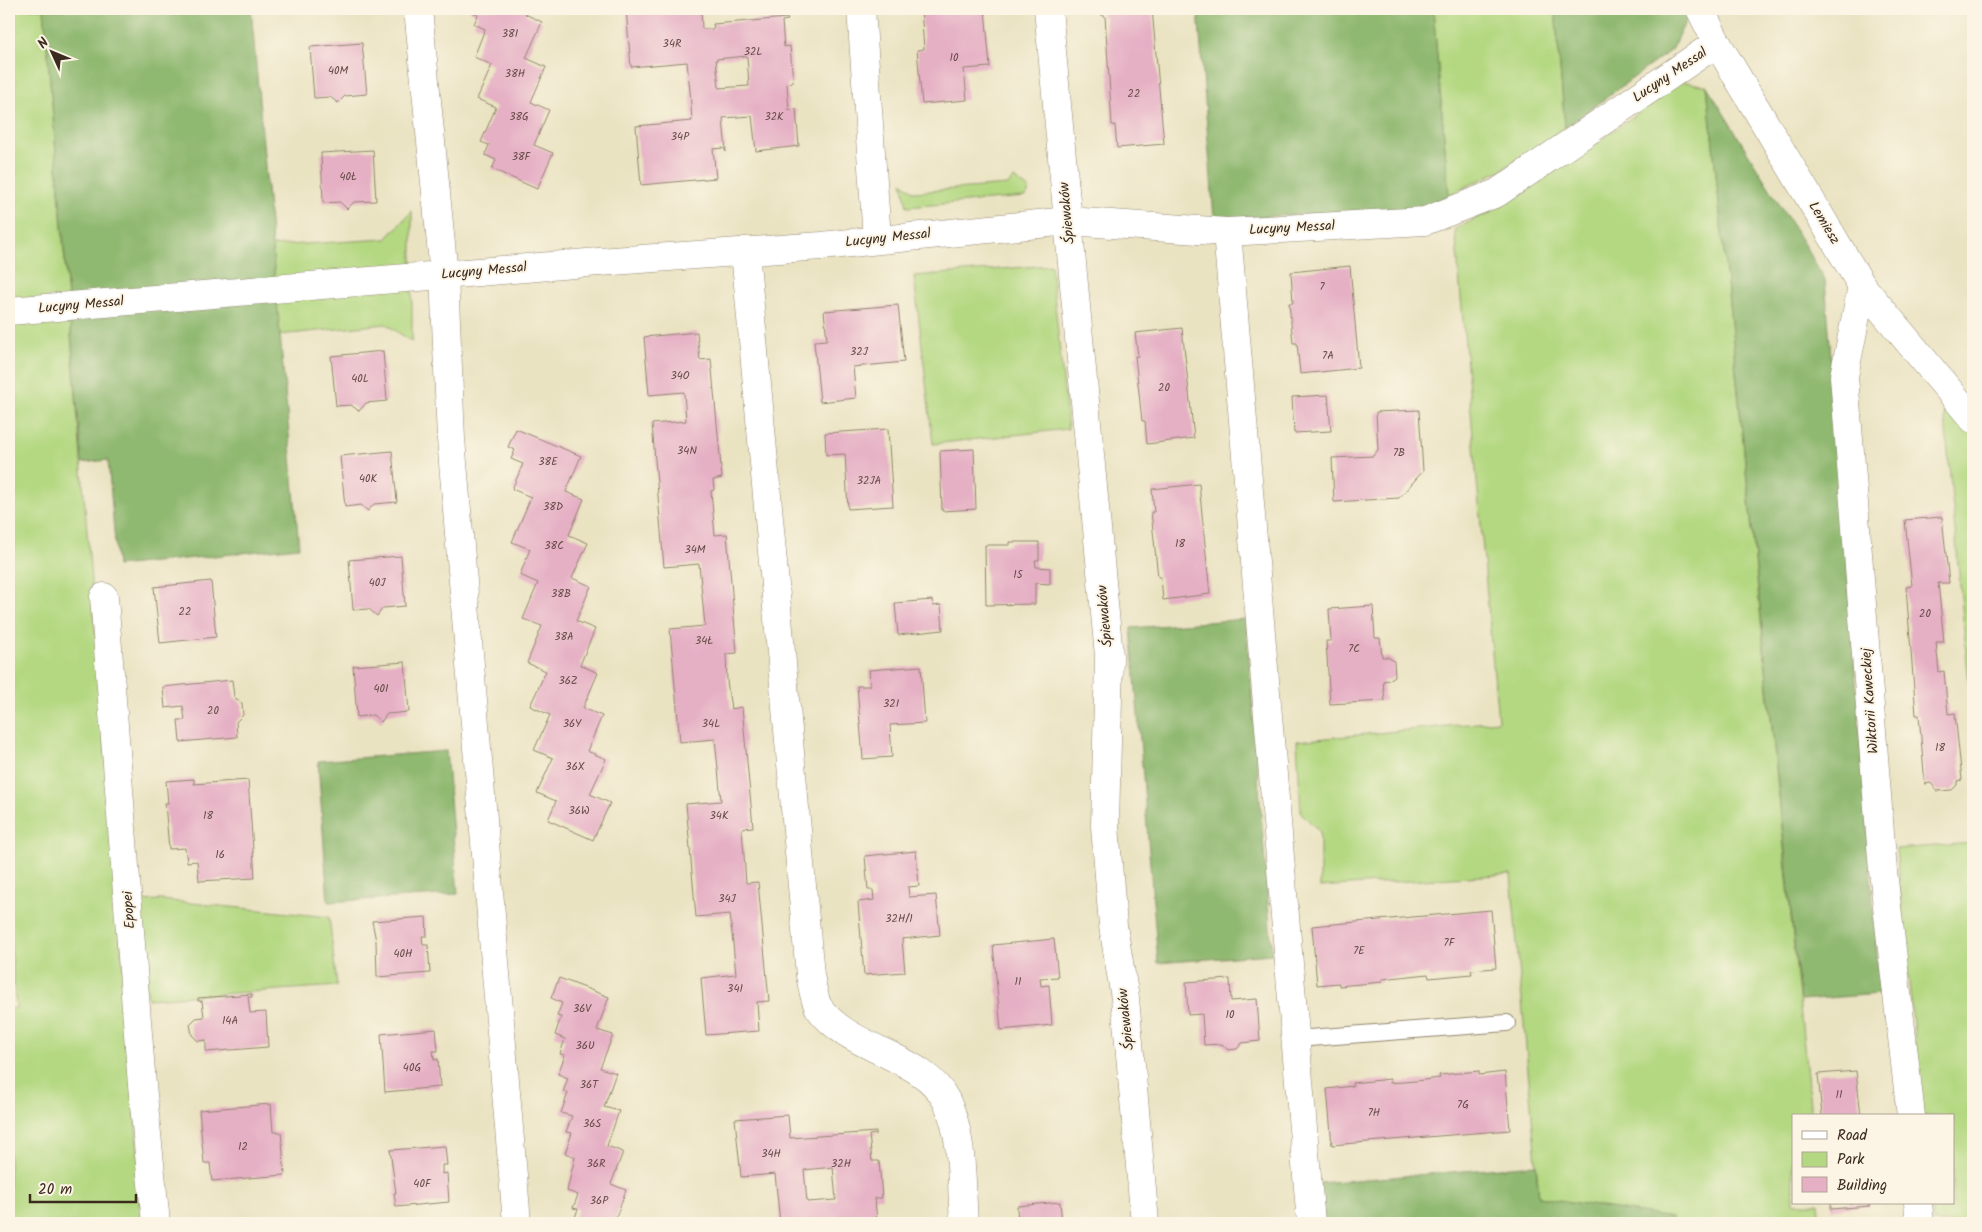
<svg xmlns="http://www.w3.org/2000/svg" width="1982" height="1232" font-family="Kalam,sans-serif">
	<rect width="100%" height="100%" fill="#fcf5e5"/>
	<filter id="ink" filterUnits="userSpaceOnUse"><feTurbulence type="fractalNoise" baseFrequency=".02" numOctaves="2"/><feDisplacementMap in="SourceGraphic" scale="10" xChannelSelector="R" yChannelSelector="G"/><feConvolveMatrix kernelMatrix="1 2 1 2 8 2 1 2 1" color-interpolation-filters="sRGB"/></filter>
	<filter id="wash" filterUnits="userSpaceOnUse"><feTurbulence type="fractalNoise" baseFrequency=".0096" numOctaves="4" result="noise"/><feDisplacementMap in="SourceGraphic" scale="20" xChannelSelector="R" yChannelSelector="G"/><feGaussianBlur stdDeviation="1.12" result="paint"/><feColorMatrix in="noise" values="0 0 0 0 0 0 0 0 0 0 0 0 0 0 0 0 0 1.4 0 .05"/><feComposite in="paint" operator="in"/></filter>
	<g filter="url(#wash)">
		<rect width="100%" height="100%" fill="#eae3c2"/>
		<g fill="#b4d881" stroke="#788150">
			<polygon points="9,9 44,9 144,1223 9,1223 9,1009 16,1008 9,921"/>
			<polygon points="1433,9 1555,9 1565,128 1501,170 1449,195"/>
			<path d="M1680,81L1707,86L1811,1116H1793V1203H1818L1820,1223H1672L1671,1218L1539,1197L1511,874L1320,887V832L1301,813L1297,741L1498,721L1455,229C1538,190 1608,135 1680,81Z"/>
			<polygon points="1014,178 1030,190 1025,197 907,207 902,182 914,192 1008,185"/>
			<polygon points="412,211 412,342 386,324 279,335 271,246 386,239"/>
			<polygon points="1051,265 1068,429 933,444 914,276"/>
			<polygon points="1943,399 1973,435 1973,728 1946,431"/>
			<polygon points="1973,843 1973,1223 1933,1223 1931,1203 1953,1203 1953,1116 1922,1116 1896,849"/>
			<polygon points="161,900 329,917 337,986 148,999 137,901"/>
		</g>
		<g fill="#8fb86f" stroke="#657146">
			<polygon points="44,9 251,9 299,547 117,566 108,460 82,463"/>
			<polygon points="1198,9 1433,9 1449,195 1415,209 1214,219"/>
			<polygon points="1555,9 1684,9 1688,17 1671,50 1565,128"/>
			<polygon points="1707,86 1825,279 1880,994 1800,1000"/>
			<polygon points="1246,619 1272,954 1158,963 1131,628"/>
			<polygon points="446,751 458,894 328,902 318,761"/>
			<polygon points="1536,1165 1539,1197 1672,1218 1672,1223 1322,1223 1319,1183"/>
		</g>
		<g id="blocks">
			<g fill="#e5afc4" fill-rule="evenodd">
				<polygon points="471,9 527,9 525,14 542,22 526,58 546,67 531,102 549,110 534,145 553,153 537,189 492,169 496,160 485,155 489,145 481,142 496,107 477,99 492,65 474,57 485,29 474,24 478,15 470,11"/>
				<path d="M626,9H701L702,29H714L713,24L787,18L788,20L782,21L784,47L790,46L793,82L787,84L789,110L796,109L799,146L756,151L752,116L723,118L726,152L724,148L713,149L716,178L641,185L636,126L692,121L690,91L687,62L631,67ZM747,56L749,86L719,88L716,59Z"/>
				<polygon points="921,9 985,9 990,67 964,69 967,100 922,104 917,50 924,49"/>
				<polygon points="1102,9 1152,9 1164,144 1117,148 1115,125 1112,125 1105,16 1102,16"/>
				<polygon points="362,43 367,94 345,96 338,103 330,97 314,98 310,47"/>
				<polygon points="373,150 376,201 354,202 347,209 340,202 323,203 321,153"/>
				<polygon points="1350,266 1359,368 1300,374 1297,343 1293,343 1289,303 1293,303 1291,272"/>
				<polygon points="898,305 904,362 853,367 856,398 820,402 814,341 827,340 824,311"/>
				<polygon points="1182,328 1194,438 1147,444 1145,421 1142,421 1135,356 1138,356 1135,333"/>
				<polygon points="697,332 700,360 711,359 722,478 713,480 714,490 711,491 715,535 727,534 737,653 726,654 727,681 731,709 742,707 753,827 742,828 746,883 758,882 769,1001 757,1002 759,1031 706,1035 701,978 736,974 730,914 696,917 686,804 721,801 718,769 715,739 680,742 670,629 705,626 699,564 664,567 652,424 686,421 684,392 649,395 644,337"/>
				<polygon points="383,351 387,401 366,403 359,411 351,405 336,406 331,356"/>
				<polygon points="1328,395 1331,431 1294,433 1292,397"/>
				<polygon points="1419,410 1423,471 1399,498 1334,502 1332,458 1373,456 1378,450 1376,412"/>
				<polygon points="516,429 581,456 566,492 584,499 569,535 588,543 572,578 591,586 576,621 595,629 580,665 598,673 583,708 602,716 587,751 606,759 590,794 610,803 593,840 548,820 556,801 537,793 553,758 534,750 550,715 530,706 546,671 527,663 542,626 523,619 538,583 520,575 530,549 512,542 531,497 512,489 523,464 511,459 515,450 508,447"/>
				<polygon points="888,429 893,506 848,509 845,454 826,455 825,433"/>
				<polygon points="974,449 976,509 942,511 940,451"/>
				<polygon points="392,451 397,502 374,504 368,511 361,505 345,507 340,456"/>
				<polygon points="1199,484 1210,594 1163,600 1161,577 1158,577 1151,512 1154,512 1152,489"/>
				<polygon points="1942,517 1949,583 1938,583 1944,642 1936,642 1939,672 1944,671 1948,714 1955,713 1962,780 1957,781 1957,785 1952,790 1937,791 1931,783 1925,784 1919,715 1916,715 1906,587 1912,586 1905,520"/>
				<polygon points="1010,542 1039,542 1039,560 1035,560 1036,567 1050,568 1050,584 1035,583 1035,604 986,605 985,545 1010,545"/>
				<polygon points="401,556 405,606 383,608 377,616 369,609 353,610 349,560"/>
				<polygon points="211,581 216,637 160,643 154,587"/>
				<polygon points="932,600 933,606 941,605 943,630 898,635 895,603"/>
				<polygon points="1373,606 1375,638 1380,638 1382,657 1388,657 1394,661 1395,676 1389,680 1383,681 1385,701 1330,704 1326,641 1331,641 1329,609"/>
				<polygon points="405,662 409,712 387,714 381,722 373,715 357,717 353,666"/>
				<polygon points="921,666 925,723 890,725 892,757 863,759 857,686 870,686 869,670"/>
				<polygon points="232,680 234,697 242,704 243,715 236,722 237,737 180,742 178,720 185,720 183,706 165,708 163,687"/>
				<polygon points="194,779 194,784 248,780 255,878 199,881 197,861 187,862 185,848 169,849 165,803 168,803 166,781"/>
				<polygon points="916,851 919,886 908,887 909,897 936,895 940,935 902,939 905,972 864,975 858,902 874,900 873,890 868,890 865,856"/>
				<polygon points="1491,910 1496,968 1471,970 1472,974 1429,978 1428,974 1382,979 1382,982 1339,986 1339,983 1317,985 1312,926"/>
				<polygon points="426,917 427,936 422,936 423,945 428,945 430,973 377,977 376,941 372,921"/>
				<polygon points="1054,939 1058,977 1040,978 1041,986 1049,985 1052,1025 1001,1030 993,945"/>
				<polygon points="559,978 609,997 597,1030 613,1035 600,1068 616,1073 604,1107 619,1111 607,1146 623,1152 611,1184 626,1190 614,1223 573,1223 578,1209 573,1208 578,1195 567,1191 575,1157 565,1153 572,1133 566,1132 572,1116 561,1113 568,1093 563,1092 568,1078 558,1074 565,1055 560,1054 565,1039 555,1035 561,1017 557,1016 562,1003 551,998"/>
				<polygon points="1230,979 1231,1001 1257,999 1260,1041 1242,1043 1237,1049 1228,1050 1222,1044 1204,1045 1202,1014 1188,1015 1186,982"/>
				<polygon points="252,994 252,997 248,997 250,1013 266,1012 268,1047 206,1052 206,1040 198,1041 192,1035 190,1024 196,1018 204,1017 202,1001 198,1001 198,998"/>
				<polygon points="436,1029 438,1051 433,1051 434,1060 438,1059 440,1087 385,1092 381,1034"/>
				<polygon points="1479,1071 1479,1075 1505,1072 1510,1130 1332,1145 1327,1089 1353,1086 1352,1083 1390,1079 1390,1083 1416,1081 1440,1078 1439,1075"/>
				<polygon points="1856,1071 1861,1116 1822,1116 1818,1074"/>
				<polygon points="271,1104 273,1132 281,1132 285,1175 212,1181 210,1163 204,1163 199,1110"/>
				<path d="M788,1115L790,1138L876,1132V1134L869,1135L872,1161H879L882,1198H875L877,1223H780L775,1174L741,1177L735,1119ZM833,1167L836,1200L807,1202L804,1170Z"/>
				<polygon points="445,1146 447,1165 442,1165 442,1174 447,1173 449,1202 396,1207 394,1193 396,1193 390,1150"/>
				<polygon points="1060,1202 1062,1223 1018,1223 1017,1206"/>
				<polygon points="1831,1203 1869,1203 1870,1206 1831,1209"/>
			</g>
		</g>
	</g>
	<g filter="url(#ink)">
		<use href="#blocks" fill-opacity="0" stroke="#928670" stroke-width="1"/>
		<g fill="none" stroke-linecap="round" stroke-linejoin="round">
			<g stroke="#928670" stroke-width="18">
				<polyline id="service" points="1296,1039 1507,1023"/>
			</g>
			<g stroke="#928670" stroke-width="29">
				<g id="minor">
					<polyline points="418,9 444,275 451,439 517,1223"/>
					<polyline points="861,9 877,239"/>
					<polyline points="1048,9 1109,656 1105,826 1113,926 1125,998 1145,1223"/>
					<polyline points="1700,9 1717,43 1862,286 1973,419"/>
					<polyline points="1227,232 1311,1223"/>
					<path d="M745,251L810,975C812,984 814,1000 819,1008C850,1051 923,1055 946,1100C964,1136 961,1183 964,1223"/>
					<polyline points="1862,286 1844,376 1883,871 1911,1116"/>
					<polyline points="9,311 599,262 821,246 1068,221 1227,232 1425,221 1497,193 1717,43"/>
					<polyline points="104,597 142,1085 156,1223"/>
					<polyline points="1918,1203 1920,1223"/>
				</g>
			</g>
			<use href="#service" stroke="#fff" stroke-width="16"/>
			<use href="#minor" stroke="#fff" stroke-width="28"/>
		</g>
	</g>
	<g text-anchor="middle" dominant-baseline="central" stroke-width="4" stroke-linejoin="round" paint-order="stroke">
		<g font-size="11" fill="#664b48">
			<text x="510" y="34">38I</text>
			<text x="672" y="44">34R</text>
			<text x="753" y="52">32L</text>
			<text x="954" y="58">10</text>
			<text x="338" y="71">40M</text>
			<text x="515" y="74">38H</text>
			<text x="1134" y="94">22</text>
			<text x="519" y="117">38G</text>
			<text x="774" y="117">32K</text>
			<text x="680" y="137">34P</text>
			<text x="521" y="157">38F</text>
			<text x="348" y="177">40Ł</text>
			<text x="1322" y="287">7</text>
			<text x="859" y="352">32J</text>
			<text x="1328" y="356">7A</text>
			<text x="680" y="376">34O</text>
			<text x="360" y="379">40L</text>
			<text x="1164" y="388">20</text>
			<text x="687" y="451">34N</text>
			<text x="1399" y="453">7B</text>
			<text x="548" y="462">38E</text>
			<text x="368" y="479">40K</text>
			<text x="869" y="481">32JA</text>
			<text x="553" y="507">38D</text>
			<text x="1180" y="544">18</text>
			<text x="554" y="546">38C</text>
			<text x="695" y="550">34M</text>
			<text x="1018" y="575">15</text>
			<text x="377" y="583">40J</text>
			<text x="561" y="594">38B</text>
			<text x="185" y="612">22</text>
			<text x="1925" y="614">20</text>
			<text x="564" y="637">38A</text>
			<text x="704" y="641">34Ł</text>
			<text x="1354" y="649">7C</text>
			<text x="568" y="681">36Z</text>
			<text x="381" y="689">40I</text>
			<text x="891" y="704">32I</text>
			<text x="213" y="711">20</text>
			<text x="572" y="724">36Y</text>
			<text x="711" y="724">34L</text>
			<text x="1940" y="748">18</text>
			<text x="575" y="767">36X</text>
			<text x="579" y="811">36W</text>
			<text x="208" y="816">18</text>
			<text x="719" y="816">34K</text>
			<text x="220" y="855">16</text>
			<text x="727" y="899">34J</text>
			<text x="899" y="919">32H/1</text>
			<text x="1449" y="943">7F</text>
			<text x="1359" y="951">7E</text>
			<text x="403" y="954">40H</text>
			<text x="1018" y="982">11</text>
			<text x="735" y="989">34I</text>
			<text x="582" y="1009">36V</text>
			<text x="1230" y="1015">10</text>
			<text x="230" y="1021">14A</text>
			<text x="585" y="1046">36U</text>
			<text x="412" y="1068">40G</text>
			<text x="589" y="1085">36T</text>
			<text x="1839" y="1095">11</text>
			<text x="1463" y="1105">7G</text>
			<text x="1374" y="1113">7H</text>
			<text x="592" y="1124">36S</text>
			<text x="243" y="1147">12</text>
			<text x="771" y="1154">34H</text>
			<text x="596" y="1164">36R</text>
			<text x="841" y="1164">32H</text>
			<text x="422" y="1184">40F</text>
			<text x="599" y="1201">36P</text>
		</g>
		<g font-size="14" fill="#3b2a1e" stroke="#fcf5e5">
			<text transform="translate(1670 75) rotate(-34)">Lucyny Messal</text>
			<text transform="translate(1067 213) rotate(-95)">Śpiewaków</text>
			<text transform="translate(1824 223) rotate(59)">Lemiesz</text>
			<text transform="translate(1292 228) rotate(-3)">Lucyny Messal</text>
			<text transform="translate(888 238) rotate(-6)">Lucyny Messal</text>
			<text transform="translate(484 271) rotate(-5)">Lucyny Messal</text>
			<text transform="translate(81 305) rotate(-5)">Lucyny Messal</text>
			<text transform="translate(1105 616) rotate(-95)">Śpiewaków</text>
			<text transform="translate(1870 701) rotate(-94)">Wiktorii Kaweckiej</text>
			<text transform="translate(129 910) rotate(-94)">Epopei</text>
			<text transform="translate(1126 1019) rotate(-96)">Śpiewaków</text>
		</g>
	</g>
	<rect width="1982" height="1232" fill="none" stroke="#fcf5e5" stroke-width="30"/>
	<rect x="1792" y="1114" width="162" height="90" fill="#fcf5e5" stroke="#afa495"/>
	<rect x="1802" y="1131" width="25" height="8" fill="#ffffff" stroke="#afa495"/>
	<text x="1837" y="1140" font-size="15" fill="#3b2a1e">Road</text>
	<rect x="1802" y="1152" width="25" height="15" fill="#b4d881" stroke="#afa495"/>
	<text x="1837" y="1164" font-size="15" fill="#3b2a1e">Park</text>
	<rect x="1802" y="1177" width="25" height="15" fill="#e5afc4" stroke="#afa495"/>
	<text x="1837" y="1190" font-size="15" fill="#3b2a1e">Building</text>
	<g transform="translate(52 52) rotate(314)" stroke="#fcf5e5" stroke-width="4" paint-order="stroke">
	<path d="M0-4L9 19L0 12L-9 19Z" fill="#3b2a1e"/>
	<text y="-8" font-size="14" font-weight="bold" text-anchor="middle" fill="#3b2a1e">N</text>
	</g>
	<path d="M30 1194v8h106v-8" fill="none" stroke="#3b2a1e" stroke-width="2.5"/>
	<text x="38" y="1194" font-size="15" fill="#3b2a1e" stroke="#fcf5e5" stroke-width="4" paint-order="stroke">20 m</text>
</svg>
